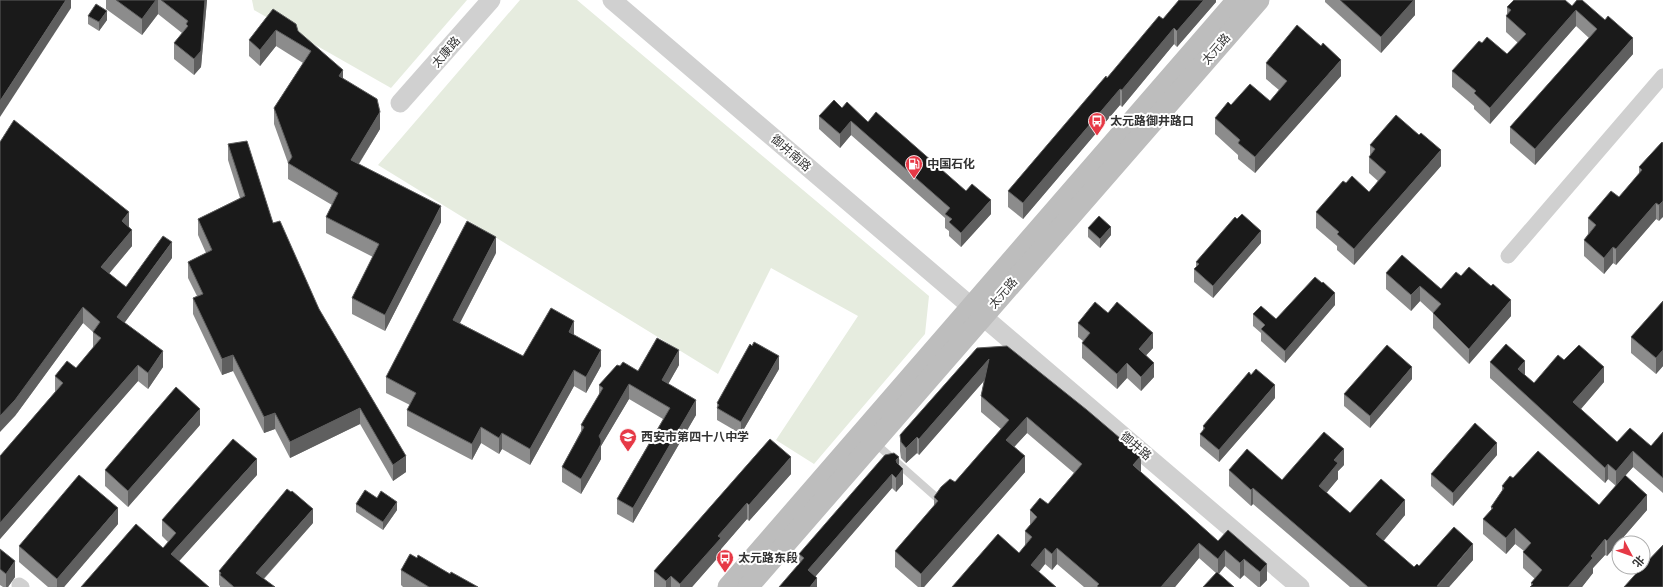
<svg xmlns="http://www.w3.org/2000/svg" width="1663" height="587" font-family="'Varela Round','Noto Sans SC',sans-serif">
	<rect width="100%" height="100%" fill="#fff"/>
	<g fill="#e6ecdf">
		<polygon points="252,0 467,0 391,88 254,10"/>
		<polygon points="520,0 577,0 929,296 925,334 814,464 776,440 858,316 771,268 718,374 378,165"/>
	</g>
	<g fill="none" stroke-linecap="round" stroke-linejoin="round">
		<polyline stroke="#d0d0d0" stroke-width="8" points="875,443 936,497"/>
		<g stroke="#d0d0d0" stroke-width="15">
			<polyline points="1508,256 1663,76"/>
			<polyline points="19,585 22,587"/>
		</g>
		<g stroke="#d0d0d0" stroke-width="19">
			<polyline points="612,0 1300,587"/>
			<polyline points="400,103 491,0"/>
		</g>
		<g stroke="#bdbdbd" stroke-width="21">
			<polyline points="728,587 1237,0"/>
			<polyline points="748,587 1259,0"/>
		</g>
	</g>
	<g fill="#8c8c8c">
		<polygon points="106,0 207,0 201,67 194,75 174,59 174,43 182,33 158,14 142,35 106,9"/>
		<polygon points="1216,0 1216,2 1177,47 1174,44 1122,107 1120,105 1023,219 1008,207 1008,191 1107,78 1163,19"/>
		<polygon points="1325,0 1415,0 1415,15 1381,53 1325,2"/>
		<polygon points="1572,6 1633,54 1535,165 1510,143 1510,127 1589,38 1576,26 1490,124 1474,109 1474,106 1452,87 1452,71 1482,43 1507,54 1518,43 1506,32 1506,16 1507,14 1507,7"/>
		<polygon points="273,9 298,31 343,79 380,129 359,164 441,222 385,331 352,314 352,298 373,257 326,233 326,217 332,205 288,179 288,163 274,124 274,108 303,63 276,46 260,66 249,56 249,40"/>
		<polygon points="88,16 107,20 99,31 88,24"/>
		<polygon points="1266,63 1341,76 1255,173 1238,159 1238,155 1215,134 1215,118 1231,105 1270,101 1279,90 1266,79"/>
		<polygon points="842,108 868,122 991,214 961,247 949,236 949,231 945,228 945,218 851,135 840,148 819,129 819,116"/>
		<polygon points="1662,142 1659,221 1656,219 1616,265 1613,263 1604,274 1584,256 1584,240 1588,234 1588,218 1619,197 1639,174 1639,167"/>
		<polygon points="228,144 273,223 406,472 393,481 360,424 290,458 275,429 264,433 233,371 222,375 193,314 193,298 197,296 188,278 188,262 206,253 198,235 198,219 240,198 228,160"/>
		<polygon points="1370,145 1441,166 1354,265 1337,250 1337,246 1316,228 1316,212 1346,183 1369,192 1378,181 1369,173 1369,157 1370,156"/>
		<polygon points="129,227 132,246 109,274 126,287 172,258 124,323 163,367 148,389 138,381 0,539 0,456 55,392 55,376 76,368 93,348 93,332 83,323 15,416"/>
		<polygon points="1088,228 1111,235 1100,248 1088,237"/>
		<polygon points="1261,243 1213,298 1194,282 1194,269 1196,267 1196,262"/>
		<polygon points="496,253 460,323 523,356 574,335 601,366 586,393 574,386 530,465 502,449 499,454 481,443 472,460 407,426 407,410 410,405 386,393 386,377"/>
		<polygon points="1386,273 1441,289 1461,276 1511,316 1469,364 1433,328 1433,313 1420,301 1411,311 1386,289"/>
		<polygon points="1663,301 1663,366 1656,374 1631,353 1631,337"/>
		<polygon points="1335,305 1285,363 1261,341 1261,333 1253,326 1253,314 1276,319"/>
		<polygon points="1108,313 1153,348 1146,355 1154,377 1141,391 1127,378 1117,389 1082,358 1082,343 1083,341 1078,337 1078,323"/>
		<polygon points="977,348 1141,472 1218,541 1228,530 1267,580 1260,587 1258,587 1244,575 1240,579 1225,566 1219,573 1216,573 1199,558 1175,587 1084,587 1057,564 1052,570 1045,564 1039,572 952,587 1019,553 1025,546 1025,531 1030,526 1030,510 1048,504 1074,473 1027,433 1014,447 1025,472 924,587 918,587 895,567 895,551 934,506 934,497 955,482 1001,429 981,412 981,396 984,381 919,455 917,453 906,463 901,458 900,451 900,435"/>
		<polygon points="1564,360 1604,382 1581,409 1617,442 1651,446 1663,432 1663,493 1633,467 1625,476 1647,510 1607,556 1605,555 1593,568 1593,573 1582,587 1530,587 1531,586 1531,583 1535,579 1523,568 1523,552 1524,551 1515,544 1506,554 1483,534 1483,519 1491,510 1491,507 1502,492 1502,486 1513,478 1599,505 1616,486 1608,479 1605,483 1490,378 1490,362 1525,375 1534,383"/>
		<polygon points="679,365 668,384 696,415 633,523 617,514 617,499 663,419 629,399 601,446 601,459 581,494 562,482 562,467 581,431 581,425 599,395 599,385 620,366 638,371"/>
		<polygon points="779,369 741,434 717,420 717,403"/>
		<polygon points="1412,379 1370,428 1344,406 1344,394"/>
		<polygon points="1275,398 1219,462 1200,446 1200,434 1203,431 1203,426"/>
		<polygon points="200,425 128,507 105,486 105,470"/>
		<polygon points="770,439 791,474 749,521 747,519 721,549 721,554 692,587 654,587 654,571"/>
		<polygon points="1497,455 1453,506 1431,486 1431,474"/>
		<polygon points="899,465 903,484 896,492 892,488 815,577 817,587 799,564 799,554"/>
		<polygon points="1344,465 1338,471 1338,479 1326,493 1350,513 1405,515 1383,541 1414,567 1419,566 1473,560 1449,587 1350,587 1253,504 1251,506 1229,486 1229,470 1282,480"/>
		<polygon points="257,475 179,561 163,548 168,542 162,536 162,520"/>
		<polygon points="377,498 397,510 383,530 356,512 356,504"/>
		<polygon points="313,523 264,579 275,587 220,587 220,586 219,585 219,571"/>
		<polygon points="118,524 64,587 48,587 19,562 19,546"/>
		<polygon points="0,549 15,577 8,587 3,587 0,585"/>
		<polygon points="417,558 450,574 478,587 403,587 401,585 401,570"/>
	</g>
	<g fill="#5f5f5f">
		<polygon points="66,0 71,0 71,8 0,117 0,101"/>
		<polygon points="156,0 158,0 158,14 142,35 142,19"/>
		<polygon points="205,0 207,0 201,67 194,75 194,59"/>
		<polygon points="1204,0 1216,0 1216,2 1177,47 1177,31"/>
		<polygon points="1414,0 1415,0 1415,15 1381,53 1381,37"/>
		<polygon points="1576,10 1576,26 1490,124 1490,108"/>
		<polygon points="107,11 107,20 99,31 99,22"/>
		<polygon points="1174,28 1174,44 1122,107 1122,90"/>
		<polygon points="276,30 276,46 260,66 260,50"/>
		<polygon points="1633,38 1633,54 1535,165 1535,149"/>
		<polygon points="1341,60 1341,76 1255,173 1255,157"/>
		<polygon points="343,70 343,87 339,76"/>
		<polygon points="1120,89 1120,105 1023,219 1023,203"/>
		<polygon points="380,112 380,129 351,176 351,160"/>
		<polygon points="851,121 851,135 840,148 840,134"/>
		<polygon points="1441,150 1441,166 1354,265 1354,249"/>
		<polygon points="991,200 991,214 961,247 961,233"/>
		<polygon points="1663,201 1663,217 1659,221 1659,205"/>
		<polygon points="1656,203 1656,219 1616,265 1616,249"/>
		<polygon points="441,206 441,222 385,331 385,315"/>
		<polygon points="129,212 129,228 122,221"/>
		<polygon points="1111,227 1111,235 1100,248 1100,239"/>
		<polygon points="132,230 132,246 101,283 101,267"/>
		<polygon points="1261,231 1261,243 1213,298 1213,286"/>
		<polygon points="496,237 496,253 453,336 453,320"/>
		<polygon points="172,242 172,258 117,333 117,317"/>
		<polygon points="1613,247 1613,263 1604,274 1604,258"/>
		<polygon points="1420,286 1420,301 1411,311 1411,295"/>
		<polygon points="1335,293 1335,305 1285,363 1285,351"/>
		<polygon points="1511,300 1511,316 1469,364 1469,349"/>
		<polygon points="83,307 83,323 15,416 0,432 0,416"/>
		<polygon points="574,321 574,337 569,332"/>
		<polygon points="1153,333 1153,348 1139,363 1139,349"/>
		<polygon points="601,350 601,366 586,393 586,377"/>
		<polygon points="679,350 679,365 662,395 662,380"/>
		<polygon points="1663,350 1663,366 1656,374 1656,358"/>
		<polygon points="163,351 163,367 148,389 148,373"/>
		<polygon points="233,355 233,371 222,375 222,359"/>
		<polygon points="779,356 779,369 741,434 741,422"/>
		<polygon points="989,359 989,375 919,455 919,439"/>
		<polygon points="1525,361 1525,376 1518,369"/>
		<polygon points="1127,363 1127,378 1117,389 1117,374"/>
		<polygon points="1154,363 1154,377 1141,391 1141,377"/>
		<polygon points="138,365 138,381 0,539 0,523"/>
		<polygon points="1412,367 1412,379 1370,428 1370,416"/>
		<polygon points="1604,367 1604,382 1573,418 1573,402"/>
		<polygon points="574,370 574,386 530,465 530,449"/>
		<polygon points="629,384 629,399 601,446 601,459 581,494 581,479 599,436"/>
		<polygon points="1275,385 1275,398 1219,462 1219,450"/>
		<polygon points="696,400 696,415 633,523 633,508"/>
		<polygon points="360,408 360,424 290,458 290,442"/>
		<polygon points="200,409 200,425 128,507 128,491"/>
		<polygon points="275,413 275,429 264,433 264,417"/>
		<polygon points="1027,417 1027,433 1006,456 1006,440"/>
		<polygon points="481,427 481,443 472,460 472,444"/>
		<polygon points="502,433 502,449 499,454 499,438"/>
		<polygon points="917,437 917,453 906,463 906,448"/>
		<polygon points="1497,443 1497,455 1453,506 1453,493"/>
		<polygon points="1344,449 1344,465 1338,471 1338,479 1319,502 1319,486 1334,460"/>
		<polygon points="1633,451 1633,467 1616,486 1616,471"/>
		<polygon points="406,456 406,472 393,481 393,465"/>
		<polygon points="1025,456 1025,472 924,587 921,587 921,574"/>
		<polygon points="1141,456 1141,472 1133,465"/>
		<polygon points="791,457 791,474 749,521 749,505"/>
		<polygon points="899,457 899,471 896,460"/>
		<polygon points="257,459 257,475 171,570 171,554"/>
		<polygon points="1608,464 1608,479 1605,483 1605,468"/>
		<polygon points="903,469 903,484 896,492 896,478"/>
		<polygon points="892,474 892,488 808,585 808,570"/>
		<polygon points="1253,488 1253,504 1251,506 1251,490"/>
		<polygon points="1647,495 1647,510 1607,556 1607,541"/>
		<polygon points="1405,500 1405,515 1376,550 1376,534"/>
		<polygon points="397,502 397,510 383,530 383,522"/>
		<polygon points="747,503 747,519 721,549 721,554 692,587 680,587 680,584 718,536"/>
		<polygon points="118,508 118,524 64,587 57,587 57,579"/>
		<polygon points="313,509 313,523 256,587 256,573"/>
		<polygon points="1515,528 1515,544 1506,554 1506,538"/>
		<polygon points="1605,539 1605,555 1593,568 1593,573 1582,587 1568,587 1591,556"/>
		<polygon points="1199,543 1199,558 1175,587 1161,587"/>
		<polygon points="1473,544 1473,560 1449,587 1437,587"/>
		<polygon points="1045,548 1045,564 1031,581 1031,565"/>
		<polygon points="1057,548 1057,564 1052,570 1052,554"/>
		<polygon points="1225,550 1225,566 1218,575 1218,559"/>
		<polygon points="1244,559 1244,575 1240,579 1240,563"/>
		<polygon points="15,561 15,577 8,587 6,587 6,574"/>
		<polygon points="1267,564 1267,580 1260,587 1260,572"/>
		<polygon points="671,576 671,587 666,587 666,581"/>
		<polygon points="817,578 817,587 810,587"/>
	</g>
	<g fill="#1a1a1a" stroke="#5f5f5f">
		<polygon points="0,0 66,0 0,101"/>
		<polygon points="116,0 156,0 142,19"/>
		<polygon points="161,0 205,0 201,51 194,59 174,43 188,26 186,24 188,21"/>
		<polygon points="1179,0 1204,0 1177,31 1174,28 1122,90 1120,89 1023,203 1008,191 1106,76 1107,78 1159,16 1163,19"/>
		<polygon points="1340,0 1414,0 1381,37"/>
		<polygon points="1514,0 1565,0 1572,6 1577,0 1582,0 1605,20 1608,16 1633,38 1535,149 1510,127 1597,29 1576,10 1490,108 1474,93 1476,91 1452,71 1479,41 1482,43 1487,37 1507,54 1526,34 1506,16 1511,10 1507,7"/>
		<polygon points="96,4 107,11 99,22 88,16"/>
		<polygon points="273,9 296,24 298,31 343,70 339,76 377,99 380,112 351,160 441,206 385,315 352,298 379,244 326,217 338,193 288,163 292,157 274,108 311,51 276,30 260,50 249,40"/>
		<polygon points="1297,25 1321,46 1323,43 1341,60 1255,157 1238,143 1240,140 1215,118 1228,102 1231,105 1250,84 1270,101 1287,81 1266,63"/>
		<polygon points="834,100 842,108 847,102 868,122 876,112 966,191 972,184 991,200 961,233 949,222 952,219 945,214 950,208 851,121 840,134 819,116"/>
		<polygon points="1396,115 1419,135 1421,133 1441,150 1354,249 1337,234 1339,232 1316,212 1343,181 1346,183 1352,176 1369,192 1386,172 1369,157 1375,149 1370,145"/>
		<polygon points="14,120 129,212 122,221 132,230 101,267 126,287 163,236 172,242 117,317 163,351 148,373 138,365 0,523 0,456 63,383 55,376 67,361 76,368 101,338 93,332 100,322 83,307 15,400 0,416 0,142"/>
		<polygon points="247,141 273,223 280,221 319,309 406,456 393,465 360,408 290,442 275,413 264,417 233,355 222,359 193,298 203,294 188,262 212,250 198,219 245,196 228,144"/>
		<polygon points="1662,142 1663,143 1663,201 1659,205 1656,203 1616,249 1613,247 1604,258 1584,240 1596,225 1588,218 1611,191 1619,197 1642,170 1639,167"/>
		<polygon points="1242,214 1261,231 1213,286 1194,269 1199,264 1196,262 1235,217 1237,219"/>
		<polygon points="1099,216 1111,227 1100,239 1088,228"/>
		<polygon points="467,221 496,237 453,320 523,356 551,308 574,321 569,332 601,350 586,377 574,370 530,449 502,433 499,438 481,427 472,444 407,410 416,393 386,377"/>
		<polygon points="1402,255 1441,289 1456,272 1461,276 1469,267 1491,286 1493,284 1511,300 1469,349 1433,313 1441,304 1420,286 1411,295 1386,273"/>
		<polygon points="1315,277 1322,283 1323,282 1335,293 1285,351 1261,329 1265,325 1253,314 1261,306 1276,319"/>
		<polygon points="1663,301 1663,350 1656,358 1631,337"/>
		<polygon points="1095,302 1108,313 1117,302 1153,333 1139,349 1154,363 1141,377 1127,363 1117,374 1082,343 1090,333 1078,323"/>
		<polygon points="657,338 679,350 662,380 696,400 633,508 617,499 670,408 629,384 599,436 601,440 601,444 581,479 562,467 584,427 581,425 603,388 599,385 617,365 620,366 623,362 638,371"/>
		<polygon points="754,342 779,356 741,422 717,408 719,405 717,403 750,344 752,346"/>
		<polygon points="1506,344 1525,361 1518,369 1534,383 1558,355 1564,360 1579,345 1604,367 1573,402 1617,442 1630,428 1651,446 1663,432 1663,478 1633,451 1616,471 1608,464 1605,468 1490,362"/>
		<polygon points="1387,345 1412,367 1370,416 1344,394"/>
		<polygon points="1007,346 1087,410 1141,456 1133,465 1218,541 1228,530 1267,564 1260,572 1244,559 1240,563 1225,550 1218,559 1199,543 1161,587 1098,587 1097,586 1099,584 1057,548 1052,554 1045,548 1031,565 1056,587 952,587 998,534 1019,553 1032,537 1025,531 1037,517 1030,510 1040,498 1048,504 1082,464 1027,417 1006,440 1025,456 921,574 895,551 938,501 934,497 941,487 950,479 955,482 1009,420 981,396 989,359 919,439 917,437 906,448 901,442 900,435 977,348"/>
		<polygon points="1256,369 1275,385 1219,450 1200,434 1205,428 1203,426 1249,372 1251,375"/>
		<polygon points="176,387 200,409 128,491 105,470"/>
		<polygon points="1475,423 1497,443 1453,493 1431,474"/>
		<polygon points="1324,432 1344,449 1334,460 1338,463 1319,486 1350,513 1381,479 1405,500 1376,534 1414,567 1417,564 1419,566 1454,527 1473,544 1437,586 1438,587 1368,587 1253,488 1251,490 1229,470 1247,449 1282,480"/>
		<polygon points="233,439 257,459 171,554 209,587 81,587 136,524 163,548 176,533 162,520"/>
		<polygon points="770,439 791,457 749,505 747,503 718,536 721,538 680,584 671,576 666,581 654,571"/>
		<polygon points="1538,451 1599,505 1625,475 1647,495 1607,541 1605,539 1591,556 1593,558 1568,587 1530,587 1533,584 1531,583 1542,570 1523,552 1531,543 1515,528 1506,538 1483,519 1493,508 1491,507 1504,488 1502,486 1510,476 1513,478"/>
		<polygon points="894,453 899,457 896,460 897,463 903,469 896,478 892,474 808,570 817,578 810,587 779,587 804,558 799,554 885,455"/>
		<polygon points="79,475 118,508 57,579 19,546"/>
		<polygon points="287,489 291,492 292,491 313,509 256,573 275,587 234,587 220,575 221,573 219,571"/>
		<polygon points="365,490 377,498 381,491 397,502 383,522 356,504"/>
		<polygon points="1663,545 1663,587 1624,587 1642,567 1643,567 1643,566"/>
		<polygon points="0,549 15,561 6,574 0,569"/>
		<polygon points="410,554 417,558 418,555 450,574 451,572 478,587 429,587 401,570"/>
		<polygon points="1217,572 1234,587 1203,587"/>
	</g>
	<defs>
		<g id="bus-pin" transform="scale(0.9)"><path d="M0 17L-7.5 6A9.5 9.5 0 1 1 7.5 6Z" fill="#e63946" stroke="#fff"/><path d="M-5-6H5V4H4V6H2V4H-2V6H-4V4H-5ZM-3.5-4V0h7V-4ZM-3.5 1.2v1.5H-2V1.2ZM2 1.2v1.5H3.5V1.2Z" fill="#fff"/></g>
		<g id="fuel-pin" transform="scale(0.9)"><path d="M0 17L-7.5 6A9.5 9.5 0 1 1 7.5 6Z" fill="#e63946" stroke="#fff"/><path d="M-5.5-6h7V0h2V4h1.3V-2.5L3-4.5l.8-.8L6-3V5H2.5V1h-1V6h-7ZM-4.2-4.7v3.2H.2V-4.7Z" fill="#fff"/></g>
		<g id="school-pin" transform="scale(0.9)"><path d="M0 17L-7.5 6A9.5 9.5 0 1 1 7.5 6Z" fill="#e63946" stroke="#fff"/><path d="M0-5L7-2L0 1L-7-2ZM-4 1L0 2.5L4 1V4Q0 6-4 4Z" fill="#fff"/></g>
	</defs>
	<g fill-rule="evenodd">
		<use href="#bus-pin" x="1097" y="121"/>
		<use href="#fuel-pin" x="914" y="164"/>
		<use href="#school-pin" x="628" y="437"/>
		<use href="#bus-pin" x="725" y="558"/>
	</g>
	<g text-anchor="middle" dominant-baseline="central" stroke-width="4" stroke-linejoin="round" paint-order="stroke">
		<g font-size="12" fill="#333" stroke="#fff">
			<text transform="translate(1216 49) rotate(-49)">太元路</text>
			<text transform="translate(446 52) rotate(-49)">太康路</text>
			<text transform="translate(791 153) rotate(41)">御井南路</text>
			<text transform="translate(1003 293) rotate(-49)">太元路</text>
			<text transform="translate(1136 446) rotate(40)">御井路</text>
		</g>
		<g font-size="12" font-weight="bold" fill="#333" stroke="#fff" text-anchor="start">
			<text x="1110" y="121">太元路御井路口</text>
			<text x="927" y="164">中国石化</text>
			<text x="641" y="437">西安市第四十八中学</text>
			<text x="738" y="558">太元路东段</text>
		</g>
	</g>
	<g transform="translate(1631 555) rotate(131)"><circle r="19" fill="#ffffff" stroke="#adadad"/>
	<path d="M0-3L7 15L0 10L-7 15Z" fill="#e63946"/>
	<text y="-6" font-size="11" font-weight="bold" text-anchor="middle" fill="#333333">北</text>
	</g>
</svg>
